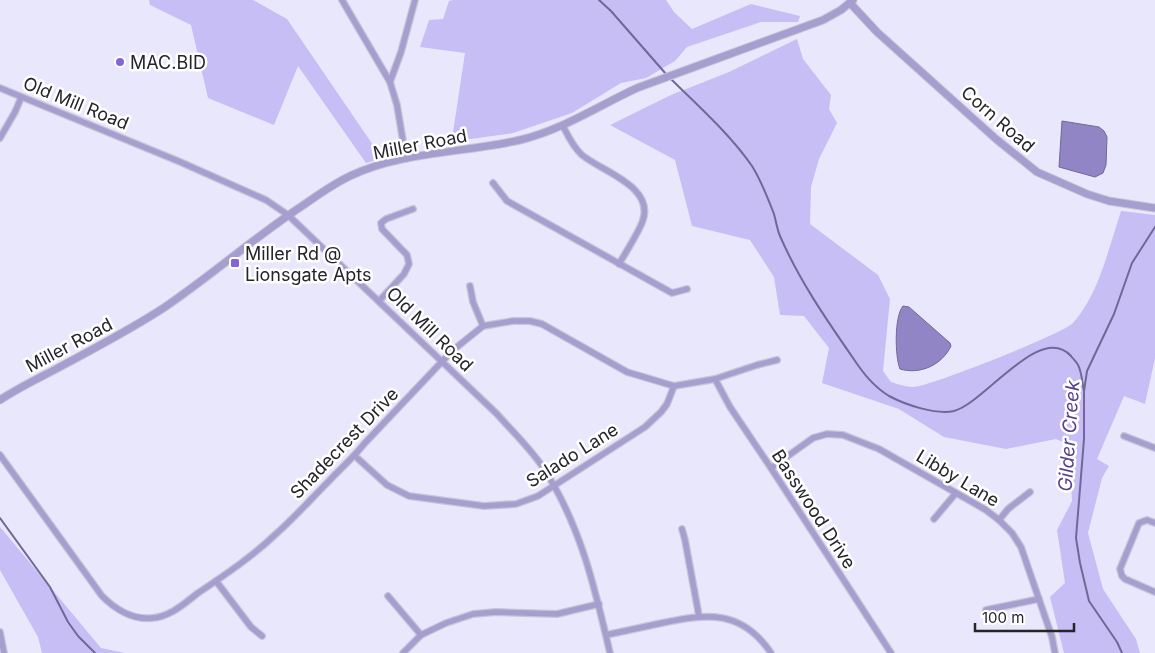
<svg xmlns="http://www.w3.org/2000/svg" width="1155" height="653" font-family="Inter,sans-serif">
	<rect width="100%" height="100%" fill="#e9e7fb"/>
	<g fill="#c7bef5">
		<polygon points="149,0 253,0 287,19 373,145 392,155 366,163 298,66 274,125 208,98 191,25 150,5"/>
		<polygon points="453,0 666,0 674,12 692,29 751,4 800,16 798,22 761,22 687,47 675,61 646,78 621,83 572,113 513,133 471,139 452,139 465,53 420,47 429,20 443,19 449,1"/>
		<path d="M797,39L803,59L831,95L829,109L837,123L819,159L811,187L810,224L878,275L890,299L883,371L891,382C898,384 906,387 913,387C928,387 1065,333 1073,323C1099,294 1109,247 1121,211L1155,215V358L1145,404L1124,396L1097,459L1109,466L1102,478L1088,533L1103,589L1136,639L1140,653H1064L1050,597L1065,583L1057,530L1072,501L1069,445L1056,439L1006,449L944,437L899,409L822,383L829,348L804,316L780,315L774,277L750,240L692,226L675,160L610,125L671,95L729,72Z"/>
		<polygon points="0,527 101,648 125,653 42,653 38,637 0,570"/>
	</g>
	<g fill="#9185c5" stroke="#716897">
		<polygon points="1062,121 1099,127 1104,131 1107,137 1106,165 1103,173 1095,177 1059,167"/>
		<path d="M903,306L909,307L950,343L951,346C942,365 920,375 900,369C895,357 894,317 903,306Z"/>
	</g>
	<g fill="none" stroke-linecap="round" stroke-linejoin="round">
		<g stroke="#716897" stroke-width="2">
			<polyline points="599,0 611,11 666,74"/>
			<path d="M670,78C698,106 729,133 752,166C759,177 769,201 774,214C776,221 777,229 780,236C799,280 826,319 853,358C863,373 873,386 889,396C906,405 936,415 954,411C985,403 1040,322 1071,356C1073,359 1077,362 1078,365C1082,372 1082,383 1084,391"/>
			<polyline points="0,518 50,587 68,622 78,636 95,653"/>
			<polyline points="1122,653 1117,642 1089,601 1080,563 1076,538 1084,439 1084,391 1087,371 1114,314 1132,263 1155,227"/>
		</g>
		<g stroke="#c6c4d6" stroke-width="8">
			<g id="minor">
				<polyline points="342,0 390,82 397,105 406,159"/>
				<polyline points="390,82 401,52 415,0"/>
				<path d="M0,88L178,161L266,200L288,215L497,414C512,431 529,447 542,466C580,523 595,588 610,653"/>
				<path d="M563,126C568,136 573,147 582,155C601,171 654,186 643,220C639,232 626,252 619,264"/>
				<polyline points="0,138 15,112 21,98"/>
				<polyline points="493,183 507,201 672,293 687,289"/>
				<polyline points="470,286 473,302 483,326"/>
				<polyline points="379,301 404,274 409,264 407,255 382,229 381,223 386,219 413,209"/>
				<polyline points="715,379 730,407 771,468 891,653"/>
				<polyline points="1124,436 1155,448"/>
				<path d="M0,455L102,596C115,609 133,620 152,618C170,617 185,603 198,593C225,575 253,556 277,533C295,517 311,499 328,482C340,469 353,458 364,444L452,351L483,326L513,321H530L542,324L627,372L674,386L715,379L757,365L777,360"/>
				<polyline points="355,456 387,485 409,496 484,506 516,504 538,496 645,427 661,412 667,404 674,386"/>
				<polyline points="771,468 813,438 827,434 843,435 879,449 986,510 999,520 1012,533 1021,547 1052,637 1055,653"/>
				<polyline points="934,519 956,493"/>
				<polyline points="999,520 1008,509 1030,492"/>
				<polyline points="1155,523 1147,520 1139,523 1120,569 1122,576 1125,579 1155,592"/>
				<polyline points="682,529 685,540 699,616"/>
				<polyline points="216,581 251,627 262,636"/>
				<polyline points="388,596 421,635"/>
				<polyline points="986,610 1039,599"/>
				<polyline points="0,632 4,653"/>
				<path d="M606,635C625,631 643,627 662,623C708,613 742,610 771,653"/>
				<polyline points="403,653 421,635 446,623 473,614 496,612 557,614 599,604"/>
			</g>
		</g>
		<g stroke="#c6c4d6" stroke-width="9">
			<g id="tertiary">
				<polyline points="850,3 877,32 996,139 1037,172 1087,194 1109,201 1155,208"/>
				<path d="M0,400C18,388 37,379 56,369C93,349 130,330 165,307C212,275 255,237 302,206C318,195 333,184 350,176C403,151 464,153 520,140C562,130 598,106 637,88L823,20L841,10L853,0"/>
			</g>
		</g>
		<use href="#minor" stroke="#a69ece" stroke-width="5.5"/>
		<use href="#tertiary" stroke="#a69ece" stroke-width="7"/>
	</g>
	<g fill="#8363de" stroke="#fff" stroke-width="2">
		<circle cx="120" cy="62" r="5"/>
		<rect x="230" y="258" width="10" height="10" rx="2.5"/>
	</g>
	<g text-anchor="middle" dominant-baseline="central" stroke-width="5" stroke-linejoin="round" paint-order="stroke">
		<g font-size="18" fill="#25242b" stroke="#fff" text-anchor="start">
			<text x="130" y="62">MAC.BID</text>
			<text x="245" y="253">Miller Rd @<tspan x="245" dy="21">Lionsgate Apts</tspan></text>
		</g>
		<g font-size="18" fill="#25242b" stroke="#fff">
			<text transform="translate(76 103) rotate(22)">Old Mill Road</text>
			<text transform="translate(998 119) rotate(41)">Corn Road</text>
			<text transform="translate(420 144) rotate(-11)">Miller Road</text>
			<text transform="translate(430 329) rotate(44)">Old Mill Road</text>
			<text transform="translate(69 345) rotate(-28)">Miller Road</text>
			<text transform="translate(344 443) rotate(-46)">Shadecrest Drive</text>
			<text transform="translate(572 455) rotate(-32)">Salado Lane</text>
			<text transform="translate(958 478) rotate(31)">Libby Lane</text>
			<text transform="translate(814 509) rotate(57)">Basswood Drive</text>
		</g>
		<g font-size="19" font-style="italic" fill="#554190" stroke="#fff">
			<text transform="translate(1069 436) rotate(-86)">Gilder Creek</text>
		</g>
	</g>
	<path d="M975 623v8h99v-8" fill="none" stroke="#25242b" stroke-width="2.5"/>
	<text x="982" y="623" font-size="15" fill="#25242b" stroke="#ffffff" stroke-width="4" paint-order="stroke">100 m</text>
</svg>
